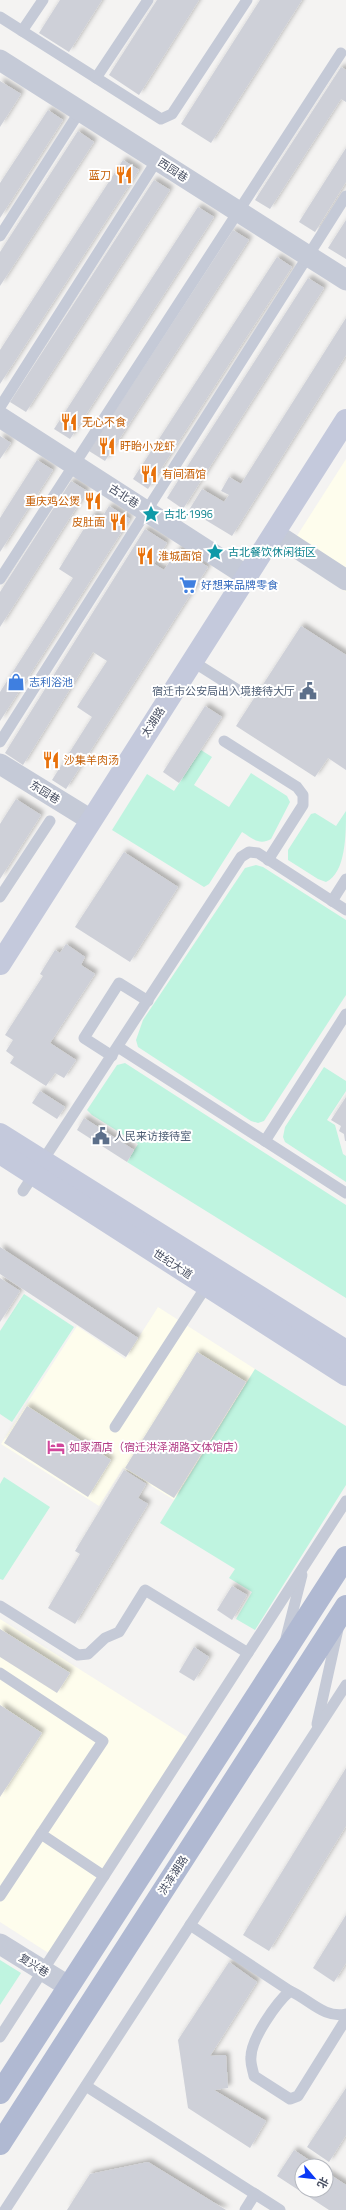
<svg xmlns="http://www.w3.org/2000/svg" width="346" height="2210" font-family="'Titillium Web','Noto Sans SC',sans-serif">
	<defs>
		<filter id="shadow"><feDropShadow dx="3.5" dy="-3.5" stdDeviation="2" flood-color="#0004"/></filter>
	</defs>
	<rect width="100%" height="100%" fill="#f4f3f2"/>
	<g fill="#fefded">
		<polygon points="346,459 346,592 286,553"/>
		<polygon points="158,1307 255,1369 174,1500 123,1468 99,1506 1,1444 77,1326 125,1359"/>
		<polygon points="0,1619 187,1737 50,1954 0,1922"/>
	</g>
	<g fill="#bff4e0">
		<path d="M201,750L212,757L194,785L229,807L251,773L287,796L290,802L271,839C259,846 252,838 242,832L209,884L204,887L112,830L147,774L174,791Z"/>
		<path d="M346,811C346,834 346,873 326,882L318,879L288,860V850L311,814L315,813L336,826Z"/>
		<polygon points="256,865 263,867 346,920 346,995 264,1121 258,1123 251,1121 138,1047 136,1040 143,1020 245,868"/>
		<polygon points="125,1063 346,1205 346,1298 127,1162 138,1144 92,1115 87,1110 117,1065"/>
		<polygon points="324,1067 346,1081 346,1091 327,1120 335,1125 343,1154 346,1156 346,1182 285,1142 283,1137 285,1127"/>
		<polygon points="24,1294 74,1327 12,1422 0,1414 0,1331"/>
		<polygon points="255,1369 346,1426 346,1485 255,1630 236,1619 252,1592 229,1578 235,1569 160,1523"/>
		<polygon points="4,1477 50,1507 3,1580 0,1579 0,1484"/>
		<polygon points="0,1960 21,1973 0,2005"/>
	</g>
	<g fill="#ced0d8" filter="url(#shadow)">
		<polygon points="60,0 102,0 69,52 39,33"/>
		<polygon points="157,0 199,0 139,95 109,75"/>
		<polygon points="260,0 302,0 211,143 181,124"/>
		<polygon points="341,67 346,70 346,102 341,99 270,209 255,200"/>
		<polygon points="0,81 21,94 0,127"/>
		<polygon points="48,110 63,120 0,218 0,183"/>
		<polygon points="78,131 94,142 0,286 0,252"/>
		<polygon points="346,148 346,182 315,232 299,222"/>
		<polygon points="123,160 139,170 0,384 0,350"/>
		<polygon points="154,180 170,190 26,412 10,402"/>
		<polygon points="198,207 214,217 70,439 54,429"/>
		<polygon points="346,220 346,259 328,248"/>
		<polygon points="233,230 249,240 105,461 89,451"/>
		<polygon points="277,257 292,267 148,489 133,479"/>
		<polygon points="308,278 324,288 183,509 167,498"/>
		<polygon points="346,318 346,355 232,536 189,510 202,489 224,502 229,495 221,491 229,477 241,484"/>
		<polygon points="0,436 11,443 0,459"/>
		<polygon points="37,460 53,470 0,552 0,518"/>
		<polygon points="71,481 87,491 0,627 0,592"/>
		<polygon points="109,506 130,519 0,721 0,692 73,578 59,569 93,514 101,519"/>
		<polygon points="145,529 167,543 154,564 164,570 179,548 208,567 66,789 52,780 92,717 77,707 107,661 93,652 23,765 5,753"/>
		<polygon points="301,626 346,655 346,770 328,758 315,777 236,726"/>
		<polygon points="205,706 222,717 179,783 163,772"/>
		<polygon points="16,799 41,815 0,879 0,824"/>
		<polygon points="124,852 178,887 130,962 75,927"/>
		<polygon points="66,944 85,957 81,965 95,974 50,1043 76,1060 64,1078 55,1073 46,1086 10,1063 14,1057 6,1051 13,1040 5,1035 43,976 40,974 55,950 60,953"/>
		<polygon points="40,1091 65,1107 57,1119 32,1103"/>
		<polygon points="346,1097 346,1141 345,1141 344,1134 339,1131 341,1126 331,1120"/>
		<polygon points="84,1118 134,1150 127,1162 77,1130"/>
		<polygon points="0,1247 138,1338 126,1357 0,1274"/>
		<polygon points="0,1278 20,1291 0,1322"/>
		<polygon points="197,1352 246,1382 174,1498 125,1468"/>
		<polygon points="27,1406 111,1460 88,1497 4,1443"/>
		<polygon points="124,1470 146,1484 138,1498 148,1504 75,1624 48,1608 80,1554 75,1551"/>
		<polygon points="232,1586 247,1595 232,1620 217,1610"/>
		<polygon points="0,1629 70,1673 57,1693 0,1657"/>
		<polygon points="194,1647 209,1657 194,1681 179,1672"/>
		<polygon points="0,1705 42,1733 0,1797"/>
		<polygon points="346,1768 346,1826 269,1951 243,1935"/>
		<polygon points="346,1915 346,1963 334,1982 313,1968"/>
		<polygon points="229,1962 257,1982 210,2056 226,2055 228,2088 214,2090 266,2121 250,2148 188,2108 178,2040"/>
		<polygon points="346,2088 346,2135 329,2162 307,2147"/>
		<polygon points="294,2150 318,2166 302,2166 302,2190 326,2190 326,2172 346,2185 346,2210 329,2210 277,2176"/>
		<polygon points="148,2162 226,2210 67,2210 90,2174"/>
	</g>
	<g fill="none" stroke-linecap="round" stroke-linejoin="round">
		<g stroke="#c5cad7" stroke-width="11">
			<polyline points="0,17 161,119 172,114 247,0"/>
			<polyline points="22,31 43,0"/>
			<polyline points="96,78 148,0"/>
			<polyline points="0,236 80,111"/>
			<polyline points="0,407 157,160"/>
			<polyline points="0,579 341,53"/>
			<polyline points="192,661 241,692"/>
			<polyline points="224,741 297,787 303,795 303,805 268,860"/>
			<polyline points="0,742 346,196"/>
			<polyline points="0,897 50,821"/>
			<polyline points="332,901 346,879"/>
			<polyline points="118,1047 346,1193"/>
			<polyline points="112,1056 84,1038 119,983 148,1001"/>
			<polyline points="265,1141 346,1014"/>
			<polyline points="23,1191 241,857 249,852 258,853 346,910"/>
			<polyline points="115,1427 209,1282"/>
			<polyline points="0,1606 78,1655 88,1654 105,1638 119,1632 145,1590 248,1653"/>
			<polyline points="286,1638 302,1575"/>
			<polyline points="0,1673 103,1741 41,1834 104,1876"/>
			<polyline points="317,1724 338,1629"/>
			<polyline points="0,1896 41,1834"/>
			<polyline points="190,1925 290,1991"/>
			<path d="M346,2014C324,2019 309,1999 290,1991C276,2003 251,2039 251,2057C250,2063 253,2070 254,2076L290,2099L298,2096L346,2019"/>
			<polyline points="0,2037 346,1501"/>
			<polyline points="86,2086 280,2210"/>
			<polyline points="5,2210 346,1685"/>
			<polyline points="245,2210 255,2194"/>
		</g>
		<g stroke="#c5cad7" stroke-width="21">
			<polyline points="0,60 346,280"/>
			<polyline points="0,417 247,576"/>
			<polyline points="274,533 346,580"/>
			<polyline points="0,764 91,820"/>
			<polyline points="0,1944 68,1986"/>
		</g>
		<g stroke="#c4c9dc" stroke-width="22">
			<polyline points="0,964 346,420"/>
			<polyline points="0,1134 346,1351"/>
			<polyline points="0,1153 346,1375"/>
		</g>
		<g stroke="#b0b9d2" stroke-width="22">
			<polyline points="0,2093 346,1557"/>
			<polyline points="0,2144 346,1606"/>
		</g>
	</g>
	<defs>
		<g id="restaurant-bare" transform="scale(1.38)"><path d="M-5-6h1v4h1v-4h1v4h1v-4h1v5L-1.5 .5V6h-2V.5L-5-1ZM5-6V6H3V1.5H1.5Q1.5-4 5-6Z" fill="#e8710a" stroke="#fff" stroke-width="2.5" paint-order="stroke"/></g>
		<g id="sight-bare" transform="scale(1.38)"><path d="M0-6L1.8-2.2L6-1.7L2.9 1.2L3.7 5.4L0 3.3L-3.7 5.4L-2.9 1.2L-6-1.7L-1.8-2.2Z" fill="#0f9aa8" stroke="#fff" stroke-width="2.5" paint-order="stroke"/></g>
		<g id="supermarket-bare" transform="scale(1.38)"><path d="M-6-5.5h2.5l.6 2H6L4.5 2H-2.5L-4.4-4H-6ZM-1.5 3.2a1.3 1.3 0 1 0 .1 0ZM3 3.2a1.3 1.3 0 1 0 .1 0Z" fill="#3f7fe0" stroke="#fff" stroke-width="2.5" paint-order="stroke"/></g>
		<g id="shop-bare" transform="scale(1.38)"><path d="M-5-2.5h2.3a2.7 3.5 0 0 1 5.4 0H5L5.5 6h-11ZM-1.5-2.5h3a1.5 2.3 0 0 0-3 0Z" fill="#3f7fe0" stroke="#fff" stroke-width="2.5" paint-order="stroke"/></g>
		<g id="civic-bare" transform="scale(1.38)"><path d="M-.6-6.5H3V-4.5H.6V-3L4-1V1h2V6H-6V1h2V-1L-.6-3ZM-1.2 2.5V6h2.4V2.5Z" fill="#5c6f8a" stroke="#fff" stroke-width="2.5" paint-order="stroke"/></g>
		<g id="hotel-bare" transform="scale(1.38)"><path d="M-6-4.5h1.5V1H6V5H4.5V3h-9V5H-6ZM-4 0a1.8 1.8 0 1 1 3.6 0ZM.5 0V-2.5h3Q6-2.5 6 0Z" fill="#d1479c" stroke="#fff" stroke-width="2.5" paint-order="stroke"/></g>
	</defs>
	<g fill-rule="evenodd">
		<use href="#restaurant-bare" x="124" y="175"/>
		<use href="#restaurant-bare" x="69" y="422"/>
		<use href="#restaurant-bare" x="107" y="446"/>
		<use href="#restaurant-bare" x="149" y="474"/>
		<use href="#restaurant-bare" x="93" y="501"/>
		<use href="#sight-bare" x="151" y="514"/>
		<use href="#restaurant-bare" x="118" y="522"/>
		<use href="#sight-bare" x="215" y="552"/>
		<use href="#restaurant-bare" x="145" y="556"/>
		<use href="#supermarket-bare" x="188" y="585"/>
		<use href="#shop-bare" x="16" y="682"/>
		<use href="#civic-bare" x="308" y="691"/>
		<use href="#restaurant-bare" x="51" y="760"/>
		<use href="#civic-bare" x="101" y="1136"/>
		<use href="#hotel-bare" x="56" y="1447"/>
	</g>
	<g text-anchor="middle" dominant-baseline="central" stroke-width="4" stroke-linejoin="round" paint-order="stroke">
		<g font-size="11" fill="#484f62" stroke="#fff">
			<text transform="translate(173 170) rotate(33)">西园巷</text>
			<text transform="translate(124 496) rotate(33)">古北巷</text>
			<text transform="translate(153 722) rotate(-57)">太湖路</text>
			<text transform="translate(45 792) rotate(32)">东园巷</text>
			<text transform="translate(173 1264) rotate(33)">世纪大道</text>
			<text transform="translate(173 1875) rotate(-57)">洪泽湖路</text>
			<text transform="translate(34 1965) rotate(32)">复兴巷</text>
		</g>
		<g font-size="11" fill="#c56008" stroke="#fff" text-anchor="start">
			<text x="111" y="175" text-anchor="end">蓝刀</text>
			<text x="82" y="422">无心不食</text>
			<text x="120" y="446">盱眙小龙虾</text>
			<text x="162" y="474">有间酒馆</text>
			<text x="80" y="501" text-anchor="end">重庆鸡公煲</text>
			<text x="105" y="522" text-anchor="end">皮肚面</text>
			<text x="158" y="556">淮城面馆</text>
			<text x="64" y="760">沙集羊肉汤</text>
		</g>
		<g font-size="11" fill="#0d838f" stroke="#fff" text-anchor="start">
			<text x="164" y="514">古北·1996</text>
			<text x="228" y="552">古北餐饮休闲街区</text>
		</g>
		<g font-size="11" fill="#366cbe" stroke="#fff" text-anchor="start">
			<text x="201" y="585">好想来品牌零食</text>
			<text x="29" y="682">志利浴池</text>
		</g>
		<g font-size="11" fill="#4e5e75" stroke="#fff" text-anchor="end">
			<text x="295" y="691">宿迁市公安局出入境接待大厅</text>
			<text x="114" y="1136" text-anchor="start">人民来访接待室</text>
		</g>
		<g font-size="11" fill="#b23c85" stroke="#fff" text-anchor="start">
			<text x="69" y="1447">如家酒店（宿迁洪泽湖路文体馆店）</text>
		</g>
	</g>
	<g transform="translate(314 2178) rotate(118)"><circle r="19" fill="#ffffff" stroke="#b6b9c0"/>
	<path d="M0-3L7 15L0 10L-7 15Z" fill="#0b39f5"/>
	<text y="-6" font-size="11" font-weight="bold" text-anchor="middle" fill="#484f62">北</text>
	</g>
</svg>
